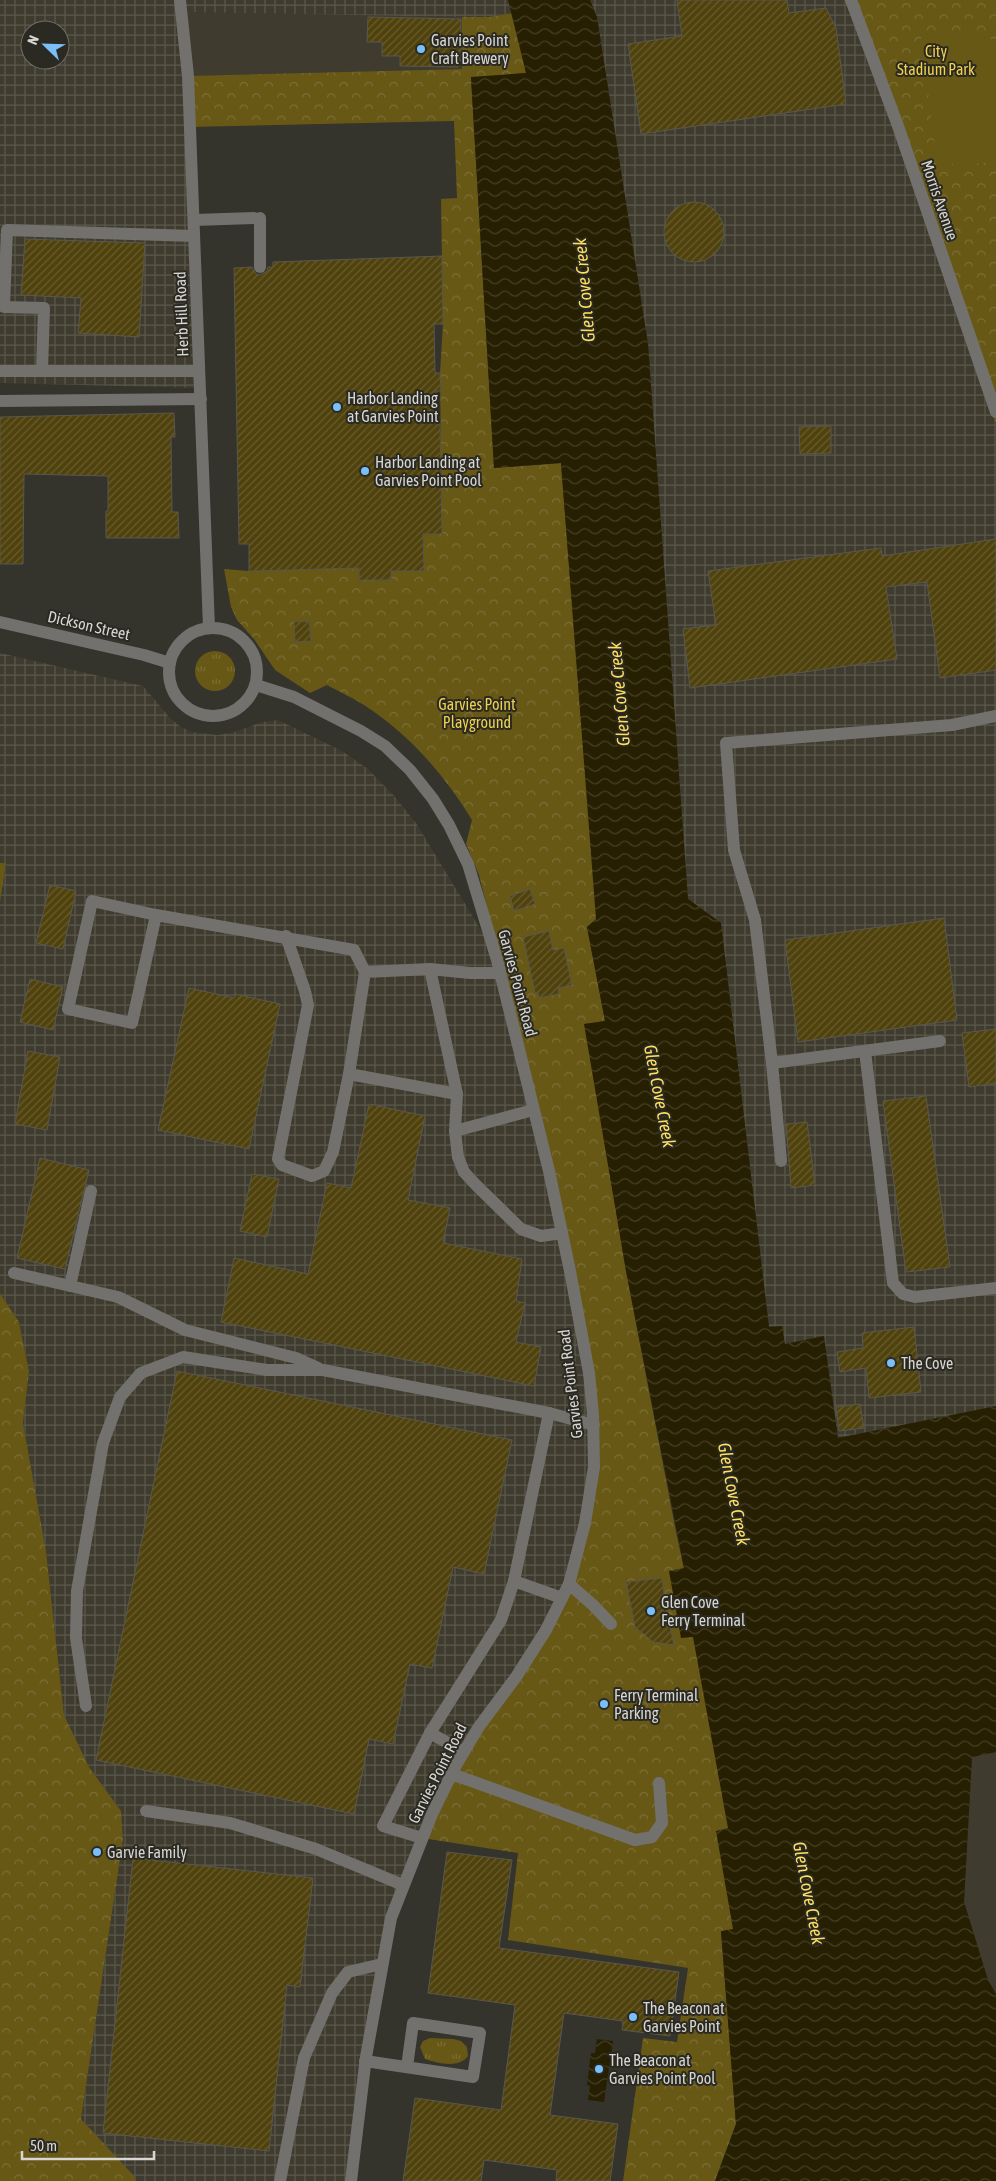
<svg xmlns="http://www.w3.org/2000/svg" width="996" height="2181" font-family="'Asap Condensed',sans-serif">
	<defs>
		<pattern id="industrial-grid" width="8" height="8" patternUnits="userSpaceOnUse" patternTransform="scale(1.25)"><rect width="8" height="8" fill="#3f3c2f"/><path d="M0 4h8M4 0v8" fill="none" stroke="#5a574c"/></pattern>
		<pattern id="grass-tufts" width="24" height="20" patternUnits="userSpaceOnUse" patternTransform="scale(1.25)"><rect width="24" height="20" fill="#675816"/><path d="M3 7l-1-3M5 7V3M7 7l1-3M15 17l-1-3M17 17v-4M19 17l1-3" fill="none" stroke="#7c6f37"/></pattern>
		<pattern id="park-crowns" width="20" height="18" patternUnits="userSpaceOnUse" patternTransform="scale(1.25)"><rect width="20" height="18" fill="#675816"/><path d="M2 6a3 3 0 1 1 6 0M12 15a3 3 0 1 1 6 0" fill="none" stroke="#7c6f37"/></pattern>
		<pattern id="water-waves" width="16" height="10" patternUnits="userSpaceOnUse" patternTransform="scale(1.25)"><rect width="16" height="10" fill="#261f01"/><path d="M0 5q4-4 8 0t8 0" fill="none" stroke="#453f25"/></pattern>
		<pattern id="building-hatch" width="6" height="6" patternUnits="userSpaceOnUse" patternTransform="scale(1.25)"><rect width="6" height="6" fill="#4f420d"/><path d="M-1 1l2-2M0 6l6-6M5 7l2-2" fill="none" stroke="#685d2f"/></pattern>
	</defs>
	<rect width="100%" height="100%" fill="#34332c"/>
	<g fill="#3f3c2f">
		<polygon points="182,12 462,17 462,69 188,76"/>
		<polygon points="996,1752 996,1994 988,1980 964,1902 972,1757"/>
	</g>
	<g fill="url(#industrial-grid)" fill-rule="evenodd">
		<path d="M0,0H508L513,13L489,17H462L183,12L200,388L0,383ZM30,30H60V60H30Z"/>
		<polygon points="590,0 850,0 996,424 996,1407 838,1438 784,1344 769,1327 721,923 688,899 648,344 597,17"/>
		<polygon points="0,653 143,686 171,719 181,727 192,732 218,735 234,732 262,722 278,720 342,751 368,769 394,796 416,823 501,963 587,1374 590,1485 567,1584 494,1704 389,1918 351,2181 136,2181 134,2177 81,2119 123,1839 121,1811 89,1767 64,1715 46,1551 23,1423 29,1371 19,1322 0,1293 0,902 6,863 0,863"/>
	</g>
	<g fill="url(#grass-tufts)">
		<circle cx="215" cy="671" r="20"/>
		<path d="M430,2038L453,2039L461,2041L467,2047L468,2056C459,2069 437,2063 425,2059L420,2047L423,2041Z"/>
	</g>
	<g fill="url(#park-crowns)">
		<polygon points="850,0 996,0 996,424"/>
		<path d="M513,13L526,73L471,78L494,468L561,463L597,919L587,927L605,1021L585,1024L626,1271L676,1532L742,1838L747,1926L721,1932L736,2124L715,2181H623L643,2038L677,2042L688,1968L508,1940L518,1853L422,1838L494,1704L567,1584L590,1485L587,1374L501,963L479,875L466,844L472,820C445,776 411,736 367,707C355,699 340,692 327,685L310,693L275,670L254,639L237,620L231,607L224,569L249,571L359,568L360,580H390L391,571L424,570L423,534H442L440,373L443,324L441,199L457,198L454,121L190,127L188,76L462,69V17H489Z"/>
		<polygon points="0,863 6,863 0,902"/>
		<polygon points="0,1293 19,1322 29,1371 23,1423 46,1551 64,1715 89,1767 121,1811 123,1839 81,2119 135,2177 136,2181 0,2181"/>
	</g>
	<polygon fill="#675816" points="976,34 996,41 996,161 956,166 936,152 921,38"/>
	<g fill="url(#water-waves)">
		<polygon points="508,0 590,0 597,17 648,344 688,899 721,923 769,1327 782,1326 785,1344 824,1336 838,1438 996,1406 996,1752 972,1757 964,1902 988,1980 996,1994 996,2181 715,2181 736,2124 721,1931 733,1929 716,1831 728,1828 693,1637 681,1638 669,1571 684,1568 626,1271 584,1024 605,1021 587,927 596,919 561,463 494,468 471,77 526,73"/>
		<polygon points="597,2039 613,2041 604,2102 588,2100 590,2086 587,2085 591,2053 595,2053"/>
	</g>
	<g fill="url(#building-hatch)" stroke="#595750">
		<polygon points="677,0 787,0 789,13 826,8 836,28 846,104 641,134 628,44 682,36"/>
		<polygon points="368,17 461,19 461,61 458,61 458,67 400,66 400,56 382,56 382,42 367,42"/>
		<circle cx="694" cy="232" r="30"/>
		<polygon points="25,239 145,243 139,337 78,333 81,298 21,295"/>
		<polygon points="442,256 443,324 434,324 435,373 440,373 441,391 436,391 437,424 440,424 442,534 423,534 424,571 391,571 391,580 359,580 359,568 249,571 249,544 239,544 234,268 252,267 256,274 260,275 267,271 268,267 273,267 273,262"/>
		<polygon points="174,413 175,437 171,437 172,512 178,512 179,538 106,538 106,511 108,511 108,476 24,474 23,564 0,564 0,417"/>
		<polygon points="831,426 831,453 800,454 799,427"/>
		<polygon points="996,539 996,670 940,678 927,582 886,587 897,659 690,688 683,629 716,625 708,571 881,548 882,556"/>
		<polygon points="309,621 311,641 295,642 294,622"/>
		<polygon points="50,885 76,891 63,949 36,943"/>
		<polygon points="530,889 535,904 514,911 510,896"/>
		<polygon points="944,918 957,1020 798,1042 785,940"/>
		<polygon points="549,931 553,950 564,948 572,985 558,988 559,994 539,998 538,993 535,993 523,937"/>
		<polygon points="30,979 63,987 53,1030 20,1022"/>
		<polygon points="189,988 234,998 235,994 280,1004 249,1149 158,1130"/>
		<polygon points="996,1029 996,1083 969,1087 962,1033"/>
		<polygon points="28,1051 60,1057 47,1130 15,1124"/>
		<polygon points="926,1096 950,1267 906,1272 883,1101"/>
		<polygon points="369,1104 425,1116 408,1200 450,1208 443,1243 522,1259 516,1301 525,1303 516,1342 541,1347 534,1386 221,1322 234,1258 308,1274 327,1183 351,1188"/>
		<polygon points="807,1122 815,1185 791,1188 786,1124"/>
		<polygon points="40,1158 89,1170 65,1269 17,1258"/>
		<polygon points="252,1174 279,1179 267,1237 240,1231"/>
		<polygon points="914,1327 921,1392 869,1398 866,1368 840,1372 837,1352 863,1348 862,1333"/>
		<polygon points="177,1371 512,1440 484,1574 453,1567 432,1668 410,1664 393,1744 369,1739 354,1814 96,1760"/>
		<polygon points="860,1404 864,1428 839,1431 836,1407"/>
		<polygon points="662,1578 666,1607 674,1645 653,1642 635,1627 626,1582"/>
		<polygon points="447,1852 512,1860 499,1948 679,1972 670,2036 622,2030 623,2021 564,2013 550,2115 618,2124 610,2181 556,2181 557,2170 484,2160 481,2181 403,2181 415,2098 501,2110 515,2005 428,1993"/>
		<polygon points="133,1858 313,1878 300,1987 287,1985 269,2151 103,2133"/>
	</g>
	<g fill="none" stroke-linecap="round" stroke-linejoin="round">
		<g stroke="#72716e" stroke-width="12">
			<polyline points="180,0 188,76 209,628"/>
			<polyline points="851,0 898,126 996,412"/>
			<polyline points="194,220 254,218"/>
			<polyline points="194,236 7,230 4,307 44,308 42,371 199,371"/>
			<polyline points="260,267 260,218"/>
			<polyline points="0,371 42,371"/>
			<polyline points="0,401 201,399"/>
			<polyline points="0,622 144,655 170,663"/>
			<circle cx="213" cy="672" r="44"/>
			<polyline points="256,685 294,697 361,731 385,746 410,770 433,799 449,825 468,864 497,960 549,1171 570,1271 589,1373 593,1414 594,1467 585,1523 569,1584 546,1630 516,1677 478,1728 455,1767 432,1814 391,1918 366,2057 351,2181"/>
			<polyline points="156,915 132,1023 68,1009 92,901 156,915 354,950 365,972"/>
			<polyline points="286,936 305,991 308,1005 278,1159 282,1165 312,1176 324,1171 333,1152 349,1074"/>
			<polyline points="430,969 457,1094 455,1131 458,1157 464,1172 476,1185 521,1229 541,1236 562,1233"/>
			<polyline points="940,1041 772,1063 755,920 734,850 726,743 952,725 996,716"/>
			<polyline points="865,1051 893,1283 903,1294 915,1297 996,1288"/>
			<polyline points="772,1063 781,1161"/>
			<polyline points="457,1094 349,1074 365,972 430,969 470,973 500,973"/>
			<polyline points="455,1131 533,1110"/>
			<polyline points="14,1273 118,1297 185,1330 296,1358 318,1368"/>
			<polyline points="70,1286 91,1191"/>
			<polyline points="549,1413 594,1425"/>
			<polyline points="514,1581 562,1598"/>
			<polyline points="569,1584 593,1605 611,1624"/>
			<polyline points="86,1706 76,1638 77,1591 103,1443 120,1397 141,1373 183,1357 267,1370 323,1370 549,1413 514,1581 501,1620 430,1733 383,1826 422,1838"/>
			<polyline points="430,1733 464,1752"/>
			<polyline points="452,1774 635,1840 652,1837 662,1823 659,1783"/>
			<polyline points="146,1811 230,1823 316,1849 403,1885"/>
			<path d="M365,2061C401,2066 437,2072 473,2077L480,2033L413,2023L407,2067"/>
			<polyline points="280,2181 304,2058 332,1993 348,1972 382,1964"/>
		</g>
	</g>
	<g fill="#7abff8" stroke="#2a2922" stroke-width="2">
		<circle cx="421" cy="49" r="5"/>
		<circle cx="337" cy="407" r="5"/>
		<circle cx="365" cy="471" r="5"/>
		<circle cx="891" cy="1363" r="5"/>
		<circle cx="651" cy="1611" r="5"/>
		<circle cx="604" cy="1704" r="5"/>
		<circle cx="97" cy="1852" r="5"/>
		<circle cx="633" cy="2017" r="5"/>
		<circle cx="599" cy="2069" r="5"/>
	</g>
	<g text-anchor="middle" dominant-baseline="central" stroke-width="4" stroke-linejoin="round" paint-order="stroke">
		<g font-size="16" fill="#d7d6d2" stroke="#2a2922" text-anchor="start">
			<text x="431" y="40">Garvies Point<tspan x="431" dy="18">Craft Brewery</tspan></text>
			<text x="347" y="398">Harbor Landing<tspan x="347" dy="18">at Garvies Point</tspan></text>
			<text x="375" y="462">Harbor Landing at<tspan x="375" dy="18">Garvies Point Pool</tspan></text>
			<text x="901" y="1363">The Cove</text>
			<text x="661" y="1602">Glen Cove<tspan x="661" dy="18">Ferry Terminal</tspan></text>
			<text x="614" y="1695">Ferry Terminal<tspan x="614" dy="18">Parking</tspan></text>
			<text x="107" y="1852">Garvie Family</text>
			<text x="643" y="2008">The Beacon at<tspan x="643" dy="18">Garvies Point</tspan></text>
			<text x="609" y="2060">The Beacon at<tspan x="609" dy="18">Garvies Point Pool</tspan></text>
		</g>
		<g font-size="16" fill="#f0d04f" stroke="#2a2922">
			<text x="936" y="51">City<tspan x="936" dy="18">Stadium Park</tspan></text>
			<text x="477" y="704">Garvies Point<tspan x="477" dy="18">Playground</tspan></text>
		</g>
		<g font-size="16" fill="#d7d6d2" stroke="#2a2922">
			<text transform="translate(940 200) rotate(71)">Morris Avenue</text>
			<text transform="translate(181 314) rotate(-92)">Herb Hill Road</text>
			<text transform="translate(89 625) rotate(13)">Dickson Street</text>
			<text transform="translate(518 983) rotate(75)">Garvies Point Road</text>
			<text transform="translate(570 1384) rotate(-97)">Garvies Point Road</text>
			<text transform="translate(437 1773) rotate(-63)">Garvies Point Road</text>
		</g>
		<g font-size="18" font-style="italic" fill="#ffdf5f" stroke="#2a2922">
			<text transform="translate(584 290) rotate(-95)">Glen Cove Creek</text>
			<text transform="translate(619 694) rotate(-95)">Glen Cove Creek</text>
			<text transform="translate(660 1096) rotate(79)">Glen Cove Creek</text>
			<text transform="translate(734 1494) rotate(79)">Glen Cove Creek</text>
			<text transform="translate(809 1893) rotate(79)">Glen Cove Creek</text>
		</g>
	</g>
	<g transform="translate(45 45) rotate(293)"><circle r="24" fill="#2a2922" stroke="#6f6e68"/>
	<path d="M0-4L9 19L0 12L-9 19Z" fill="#7abff8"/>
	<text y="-8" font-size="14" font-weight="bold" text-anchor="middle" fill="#d7d6d2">N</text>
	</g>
	<path d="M22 2151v8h132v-8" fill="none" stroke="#d7d6d2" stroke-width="2.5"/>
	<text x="30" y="2151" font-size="15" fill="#d7d6d2" stroke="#2a2922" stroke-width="4" paint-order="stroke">50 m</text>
</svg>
